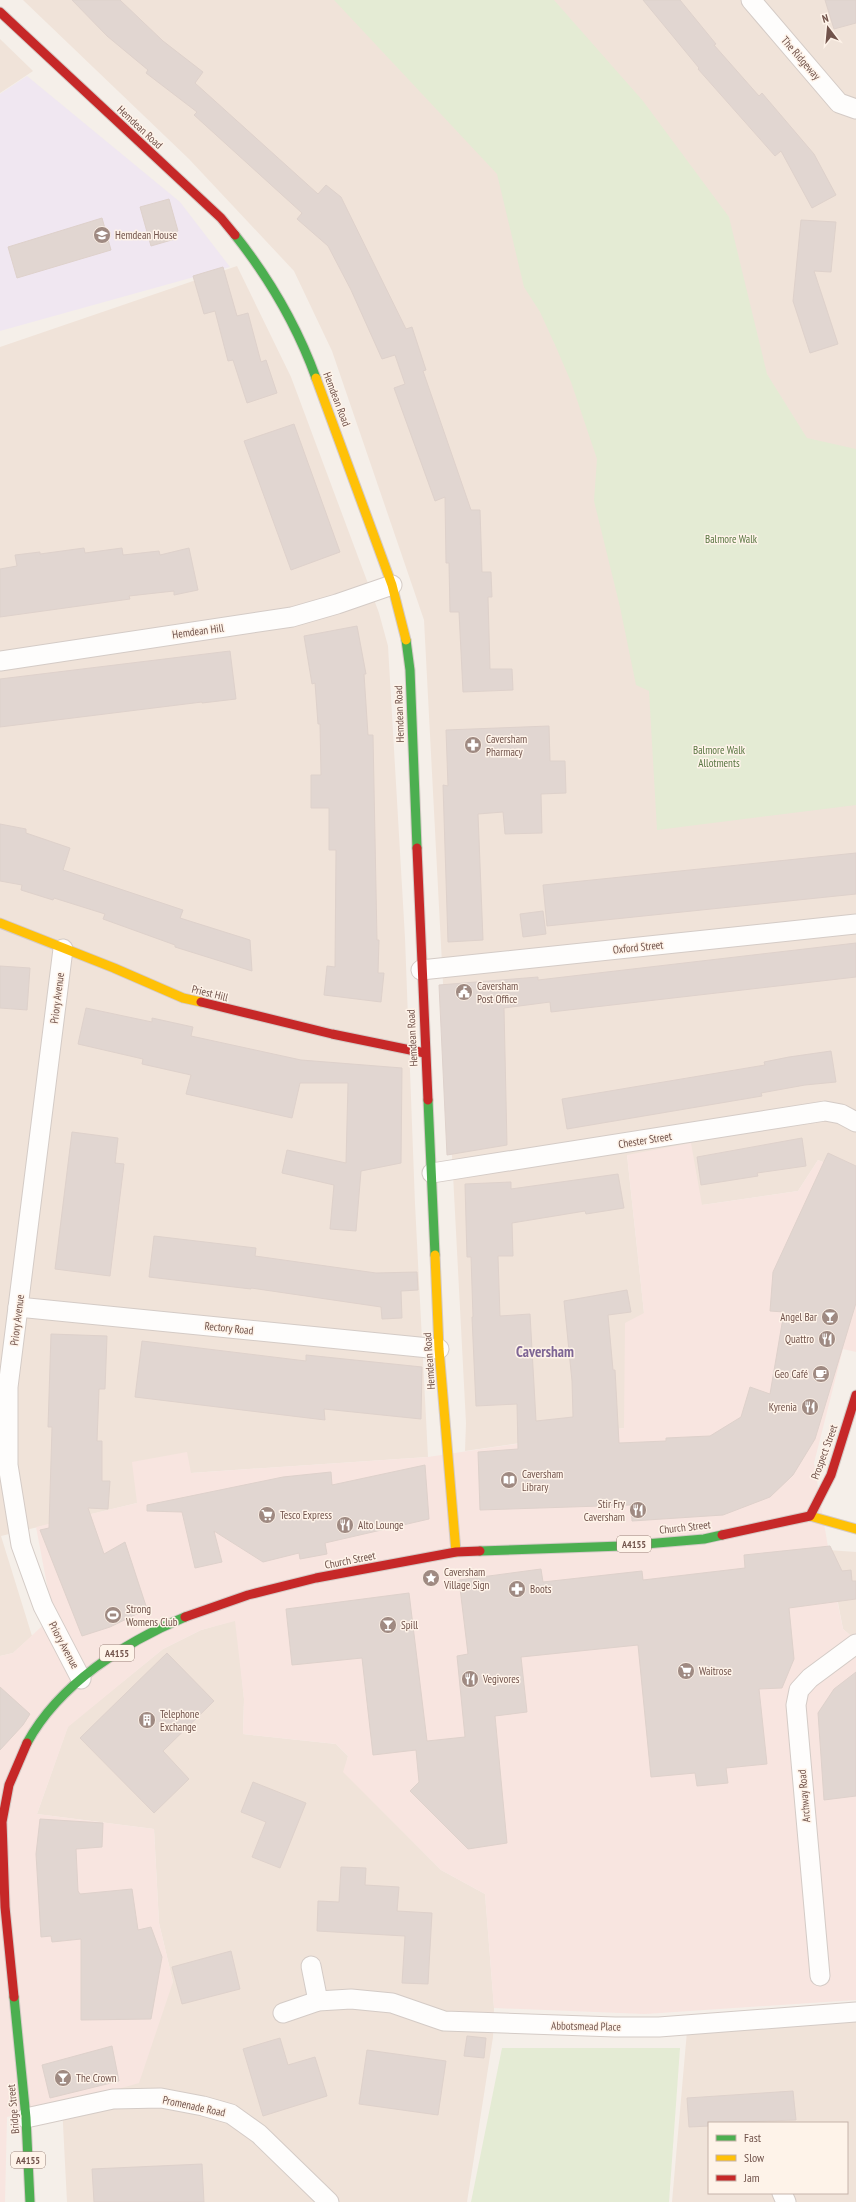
<svg xmlns="http://www.w3.org/2000/svg" width="856" height="2202" font-family="'PT Sans Narrow',sans-serif">
	<rect width="100%" height="100%" fill="#f5efe9"/>
	<g fill="#f0e3d9" fill-rule="evenodd">
		<polygon points="23,0 856,0 856,1175 818,1160 798,1191 702,1205 627,1155 644,1313 624,1428 465,1451 466,1423 424,620 332,351 294,271 189,159"/>
		<polygon points="0,39 33,71 0,93"/>
		<polygon points="237,266 291,377 379,613 388,646 405,938 415,1204 428,1457 191,1473 137,1503 1,1536 32,1636 13,1653 0,1656 0,347"/>
		<polygon points="828,1550 856,1552 856,1640 843,1629"/>
		<polygon points="236,1620 244,1699 243,1734 336,1744 348,1756 344,1772 441,1870 485,1894 494,2008 493,2037 467,2202 67,2202 62,2105 173,1982 159,1923 154,1829 37,1814 68,1726 163,1649 201,1630"/>
		<path d="M856,2021V2202H672L687,2031ZM709,2123H847V2193H709Z"/>
	</g>
	<polygon fill="#f8e5e0" points="691,1143 702,1205 798,1191 818,1160 856,1175 856,1352 843,1349 814,1463 836,1595 843,1629 856,1640 856,2000 645,2014 494,2008 485,1894 441,1870 343,1772 348,1756 336,1744 243,1734 244,1699 235,1621 201,1630 163,1649 68,1727 37,1814 154,1829 159,1923 173,1982 139,2083 62,2105 7,2117 5,2202 0,2202 0,1656 13,1653 53,1616 36,1527 137,1503 132,1462 187,1452 191,1473 428,1457 624,1428 625,1323 644,1313 627,1155"/>
	<polygon fill="#f0e7f1" points="27,76 180,202 230,267 0,331 0,94"/>
	<g fill="#e4ebd4">
		<polygon points="334,0 554,0 643,101 729,217 767,374 807,438 856,449 856,805 657,830 649,691 636,685 620,607 594,501 597,459 571,382 556,347 540,312 524,287 497,174"/>
		<polygon points="502,2048 680,2048 669,2202 471,2202"/>
	</g>
	<g fill="#e1d6d1" stroke="#ded1cb">
		<polygon points="72,0 120,0 163,41 203,72 195,83 318,194 326,185 341,197 406,329 412,327 426,370 423,371 471,510 480,510 482,572 491,572 492,597 488,597 490,669 512,669 513,690 463,692 459,612 450,612 449,563 446,563 445,497 435,501 394,388 405,384 395,355 382,359 351,290 328,246 297,219 302,213 194,115 197,112 146,73 148,70 107,36"/>
		<polygon points="643,0 680,0 716,44 714,45 759,96 762,93 814,154 836,195 812,208 781,151 775,156 698,69 699,68"/>
		<polygon points="825,0 856,0 856,23 834,29"/>
		<polygon points="169,199 178,231 173,233 175,239 151,246 140,207"/>
		<polygon points="102,218 111,250 17,278 8,247"/>
		<polygon points="801,220 836,222 831,272 814,271 838,344 810,353 793,301"/>
		<polygon points="223,267 237,316 248,313 261,362 266,360 277,393 247,403 233,360 228,361 215,311 204,314 193,276"/>
		<polygon points="294,424 340,552 291,570 244,441"/>
		<polygon points="84,548 85,553 122,548 123,555 159,551 160,555 189,548 198,590 174,595 174,591 129,596 130,599 0,617 0,569 17,566 15,555 40,552 40,554"/>
		<polygon points="357,626 366,674 364,674 368,735 373,735 377,940 379,940 378,973 384,973 381,1002 324,995 327,966 335,967 336,850 329,850 329,808 311,808 311,775 321,775 320,724 318,724 315,683 312,684 304,636"/>
		<polygon points="230,651 236,699 202,703 202,702 0,727 0,679"/>
		<polygon points="549,726 550,761 565,761 566,793 541,794 542,833 505,834 503,812 478,814 483,940 448,942 443,785 448,786 446,730"/>
		<polygon points="0,824 26,829 26,833 70,848 63,870 183,910 180,918 250,940 252,971 175,947 175,945 103,919 105,914 54,898 53,900 21,890 22,885 0,881"/>
		<polygon points="856,853 856,894 547,926 543,885"/>
		<polygon points="543,911 546,934 523,937 520,914"/>
		<polygon points="856,943 856,977 551,1012 550,1002 504,1008 507,1145 447,1155 439,985 538,977 538,980"/>
		<polygon points="0,966 30,968 27,1010 0,1008"/>
		<polygon points="86,1008 152,1022 152,1018 193,1027 191,1036 301,1060 402,1068 401,1163 361,1171 356,1231 330,1229 334,1185 282,1173 287,1150 346,1163 348,1083 300,1083 292,1118 186,1094 191,1075 142,1064 143,1059 78,1044"/>
		<polygon points="831,1051 836,1082 805,1085 761,1093 762,1096 567,1129 562,1099 765,1065 764,1062 789,1057"/>
		<polygon points="72,1132 118,1138 115,1163 124,1164 110,1276 55,1269"/>
		<polygon points="802,1138 806,1166 757,1173 758,1176 701,1185 697,1157"/>
		<polygon points="828,1153 856,1166 856,1303 815,1439 793,1475 770,1497 723,1515 632,1521 631,1505 480,1510 478,1452 518,1449 517,1404 476,1406 472,1317 473,1317 471,1257 467,1257 465,1184 511,1182 511,1189 618,1174 624,1208 586,1214 585,1211 512,1223 513,1256 498,1256 500,1316 530,1314 536,1421 573,1417 572,1381 564,1301 627,1290 631,1312 608,1315 613,1370 615,1370 619,1443 666,1441 666,1438 710,1436 741,1417 750,1387 770,1394 784,1312 770,1311 773,1272"/>
		<polygon points="154,1236 256,1248 255,1256 376,1273 417,1272 418,1290 401,1291 402,1318 382,1319 381,1307 251,1288 251,1289 149,1277"/>
		<polygon points="51,1334 107,1336 105,1389 99,1389 97,1441 102,1441 102,1481 110,1481 108,1509 88,1508 104,1554 125,1542 147,1609 110,1627 82,1636 40,1530 49,1528 52,1427 48,1427"/>
		<polygon points="142,1341 306,1361 306,1355 422,1367 421,1419 324,1409 325,1420 135,1397"/>
		<polygon points="425,1465 429,1519 325,1543 327,1554 300,1559 299,1553 263,1562 214,1531 222,1562 195,1568 182,1512 147,1511 147,1505 283,1477 331,1472 332,1485"/>
		<polygon points="830,1546 842,1571 851,1570 852,1581 856,1581 856,1599 789,1608 794,1659 782,1688 759,1689 767,1764 726,1768 728,1783 697,1786 695,1773 651,1777 638,1645 521,1657 527,1712 495,1716 507,1843 468,1849 410,1791 419,1782 416,1750 373,1755 362,1658 292,1665 286,1609 409,1593 427,1741 465,1737 457,1656 468,1654 459,1580 541,1569 543,1582 642,1571 643,1580 745,1568 744,1555"/>
		<polygon points="167,1653 214,1701 163,1751 189,1779 154,1813 80,1738"/>
		<polygon points="856,1672 856,1796 824,1800 818,1713 834,1689"/>
		<polygon points="0,1687 30,1714 23,1725 0,1750"/>
		<polygon points="253,1782 306,1803 280,1868 252,1857 266,1822 241,1812"/>
		<polygon points="40,1819 103,1823 102,1847 76,1849 78,1891 80,1894 132,1889 138,1930 151,1927 162,1957 151,2019 81,2020 81,1939 52,1942 51,1936 41,1937 36,1854"/>
		<polygon points="341,1867 366,1868 365,1885 399,1887 397,1911 432,1913 428,1984 402,1983 405,1936 317,1931 318,1901 339,1902"/>
		<polygon points="231,1951 240,1989 182,2004 172,1967"/>
		<polygon points="467,2036 486,2038 484,2058 464,2056"/>
		<polygon points="280,2038 288,2065 315,2057 327,2096 263,2116 243,2049"/>
		<polygon points="112,2046 119,2081 50,2098 42,2065"/>
		<polygon points="367,2050 446,2061 438,2115 359,2104"/>
		<polygon points="793,2091 796,2120 709,2123 709,2126 689,2127 687,2098"/>
		<polygon points="202,2164 204,2202 94,2202 92,2169"/>
	</g>
	<g fill="none" stroke-linecap="round" stroke-linejoin="round">
		<g stroke="#d4cbc6" stroke-width="21">
			<g id="street">
				<polyline points="751,0 839,103 856,109"/>
				<polyline points="0,661 292,617 337,604 392,585"/>
				<polyline points="63,949 8,1387 8,1465 21,1545 43,1606 81,1679"/>
				<polyline points="421,970 856,924"/>
				<polyline points="432,1173 825,1111 841,1114 856,1122"/>
				<polyline points="18,1307 439,1349"/>
				<polyline points="311,1966 318,2001"/>
				<polyline points="820,1976 796,1705 799,1690 810,1678 856,1644"/>
				<polyline points="283,2013 318,2001 351,1999 392,2003 444,2021 615,2027 659,2027 856,2012"/>
				<polyline points="26,2118 113,2099 161,2098 203,2106 231,2114 259,2134 329,2202"/>
				<polyline points="782,2193 786,2202"/>
			</g>
		</g>
		<g stroke="#d4cac6" stroke-width="11">
			<g id="fast">
				<path d="M235,235C269,278 297,326 316,378"/>
				<polyline points="406,640 410,670 417,848"/>
				<polyline points="428,1100 435,1255"/>
				<polyline points="480,1551 622,1546 704,1539 722,1535"/>
				<path d="M27,1743C59,1684 125,1642 185,1617"/>
				<polyline points="14,1997 26,2118 30,2202"/>
			</g>
		</g>
		<g stroke="#d4cac6" stroke-width="11">
			<g id="slow">
				<polyline points="316,378 392,585 406,640"/>
				<polyline points="0,923 114,968 183,998 201,1002"/>
				<polyline points="435,1255 439,1349 456,1552"/>
				<polyline points="810,1516 856,1529"/>
			</g>
		</g>
		<g stroke="#d4cac6" stroke-width="11">
			<g id="jam">
				<polyline points="0,12 221,218 235,235"/>
				<polyline points="417,848 428,1100"/>
				<polyline points="201,1002 332,1034 425,1053"/>
				<polyline points="722,1535 810,1516 831,1475 856,1395"/>
				<polyline points="185,1617 248,1595 316,1578 456,1552 480,1551"/>
				<polyline points="14,1997 5,1907 2,1822 9,1785 27,1743"/>
			</g>
		</g>
		<use href="#street" stroke="#fefdfc" stroke-width="19"/>
		<use href="#fast" stroke="#4caf50" stroke-width="9"/>
		<use href="#slow" stroke="#ffc107" stroke-width="9"/>
		<use href="#jam" stroke="#c62828" stroke-width="9"/>
	</g>
	<defs>
		<g id="school-disc" transform="scale(0.9)"><circle r="9.5" fill="#9f8a82" stroke="#fef3e9"/><path d="M0-5L7-2L0 1L-7-2ZM-4 1L0 2.5L4 1V4Q0 6-4 4Z" fill="#fff"/></g>
		<g id="pharmacy-disc" transform="scale(0.9)"><circle r="9.5" fill="#9f8a82" stroke="#fef3e9"/><path d="M-2-6h4v4h4v4h-4v4h-4v-4h-4v-4h4Z" fill="#fff"/></g>
		<g id="civic-disc" transform="scale(0.9)"><circle r="9.5" fill="#9f8a82" stroke="#fef3e9"/><path d="M-.6-6.5H3V-4.5H.6V-3L4-1V1h2V6H-6V1h2V-1L-.6-3ZM-1.2 2.5V6h2.4V2.5Z" fill="#fff"/></g>
		<g id="bar-disc" transform="scale(0.9)"><circle r="9.5" fill="#9f8a82" stroke="#fef3e9"/><path d="M-6-5H6L.8 .8V4.5H3.5V6h-7V4.5H-.8V.8Z" fill="#fff"/></g>
		<g id="restaurant-disc" transform="scale(0.9)"><circle r="9.5" fill="#9f8a82" stroke="#fef3e9"/><path d="M-5-6h1v4h1v-4h1v4h1v-4h1v5L-1.5 .5V6h-2V.5L-5-1ZM5-6V6H3V1.5H1.5Q1.5-4 5-6Z" fill="#fff"/></g>
		<g id="cafe-disc" transform="scale(0.9)"><circle r="9.5" fill="#9f8a82" stroke="#fef3e9"/><path d="M-5.5-4.5H6V0H3Q3 3.5 0 3.5H-2.5Q-5.5 3.5-5.5 0ZM3-3.2v2h1.7v-2ZM-6 4.5H4V6H-6Z" fill="#fff"/></g>
		<g id="library-disc" transform="scale(0.9)"><circle r="9.5" fill="#9f8a82" stroke="#fef3e9"/><path d="M-6-4Q-3-5.5-.7-3.5V5Q-3 3-6 4ZM6-4Q3-5.5 .7-3.5V5Q3 3 6 4Z" fill="#fff"/></g>
		<g id="supermarket-disc" transform="scale(0.9)"><circle r="9.5" fill="#9f8a82" stroke="#fef3e9"/><path d="M-6-5.5h2.5l.6 2H6L4.5 2H-2.5L-4.4-4H-6ZM-1.5 3.2a1.3 1.3 0 1 0 .1 0ZM3 3.2a1.3 1.3 0 1 0 .1 0Z" fill="#fff"/></g>
		<g id="sight-disc" transform="scale(0.9)"><circle r="9.5" fill="#9f8a82" stroke="#fef3e9"/><path d="M0-6L1.8-2.2L6-1.7L2.9 1.2L3.7 5.4L0 3.3L-3.7 5.4L-2.9 1.2L-6-1.7L-1.8-2.2Z" fill="#fff"/></g>
		<g id="stadium-disc" transform="scale(0.9)"><circle r="9.5" fill="#9f8a82" stroke="#fef3e9"/><path d="M0-5a6.5 5 0 1 0 0 10a6.5 5 0 1 0 0-10ZM-3.5-1.8h7v3.6h-7Z" fill="#fff"/></g>
		<g id="building-disc" transform="scale(0.9)"><circle r="9.5" fill="#9f8a82" stroke="#fef3e9"/><path d="M-4-6H4V6H1V3H-1V6H-4ZM-2.5-4.3h1.7v1.8h-1.7ZM.8-4.3h1.7v1.8H.8ZM-2.5-1h1.7V.8h-1.7ZM.8-1h1.7V.8H.8Z" fill="#fff"/></g>
	</defs>
	<g fill-rule="evenodd">
		<use href="#school-disc" x="102" y="235"/>
		<use href="#pharmacy-disc" x="473" y="745"/>
		<use href="#civic-disc" x="464" y="992"/>
		<use href="#bar-disc" x="830" y="1317"/>
		<use href="#restaurant-disc" x="827" y="1339"/>
		<use href="#cafe-disc" x="821" y="1374"/>
		<use href="#restaurant-disc" x="810" y="1407"/>
		<use href="#library-disc" x="509" y="1480"/>
		<use href="#restaurant-disc" x="638" y="1510"/>
		<use href="#supermarket-disc" x="267" y="1515"/>
		<use href="#restaurant-disc" x="345" y="1525"/>
		<use href="#sight-disc" x="431" y="1578"/>
		<use href="#pharmacy-disc" x="517" y="1589"/>
		<use href="#stadium-disc" x="113" y="1615"/>
		<use href="#bar-disc" x="388" y="1625"/>
		<use href="#supermarket-disc" x="686" y="1671"/>
		<use href="#restaurant-disc" x="470" y="1679"/>
		<use href="#building-disc" x="147" y="1720"/>
		<use href="#bar-disc" x="63" y="2078"/>
	</g>
	<g text-anchor="middle" dominant-baseline="central" stroke-width="3" stroke-linejoin="round" paint-order="stroke">
		<g fill="#fef3e9" stroke="#9b837a" stroke-width="1">
			<rect x="617" y="1536" width="34" height="16" rx="3"/>
			<rect x="100" y="1645" width="34" height="16" rx="3"/>
			<rect x="11" y="2152" width="34" height="16" rx="3"/>
		</g>
		<g font-size="10" font-weight="bold" fill="#71534b">
			<text x="634" y="1544">A4155</text>
			<text x="117" y="1653">A4155</text>
			<text x="28" y="2160">A4155</text>
		</g>
		<g font-size="11" fill="#71534b" stroke="#fef3e9">
			<text transform="translate(801 58) rotate(49)">The Ridgeway</text>
			<text transform="translate(140 127) rotate(43)">Hemdean Road</text>
			<text transform="translate(337 399) rotate(69)">Hemdean Road</text>
			<text transform="translate(198 631) rotate(-8)">Hemdean Hill</text>
			<text transform="translate(399 714) rotate(-92)">Hemdean Road</text>
			<text transform="translate(638 947) rotate(-6)">Oxford Street</text>
			<text transform="translate(210 993) rotate(14)">Priest Hill</text>
			<text transform="translate(57 998) rotate(-83)">Priory Avenue</text>
			<text transform="translate(412 1038) rotate(-93)">Hemdean Road</text>
			<text transform="translate(645 1140) rotate(-9)">Chester Street</text>
			<text transform="translate(17 1320) rotate(-83)">Priory Avenue</text>
			<text transform="translate(229 1328) rotate(6)">Rectory Road</text>
			<text transform="translate(429 1361) rotate(-94)">Hemdean Road</text>
			<text transform="translate(824 1452) rotate(-70)">Prospect Street</text>
			<text transform="translate(685 1527) rotate(-6)">Church Street</text>
			<text transform="translate(350 1560) rotate(-11)">Church Street</text>
			<text transform="translate(64 1645) rotate(62)">Priory Avenue</text>
			<text transform="translate(804 1796) rotate(-95)">Archway Road</text>
			<text transform="translate(586 2026) rotate(1)">Abbotsmead Place</text>
			<text transform="translate(194 2106) rotate(12)">Promenade Road</text>
			<text transform="translate(13 2109) rotate(-95)">Bridge Street</text>
		</g>
		<g font-size="11" fill="#71534b" stroke="#fef3e9" text-anchor="start">
			<text x="115" y="235">Hemdean House</text>
			<text x="486" y="739">Caversham<tspan x="486" dy="13">Pharmacy</tspan></text>
			<text x="477" y="986">Caversham<tspan x="477" dy="13">Post Office</tspan></text>
			<text x="817" y="1317" text-anchor="end">Angel Bar</text>
			<text x="814" y="1339" text-anchor="end">Quattro</text>
			<text x="808" y="1374" text-anchor="end">Geo Café</text>
			<text x="797" y="1407" text-anchor="end">Kyrenia</text>
			<text x="522" y="1474">Caversham<tspan x="522" dy="13">Library</tspan></text>
			<text x="625" y="1504" text-anchor="end">Stir Fry<tspan x="625" dy="13">Caversham</tspan></text>
			<text x="280" y="1515">Tesco Express</text>
			<text x="358" y="1525">Alto Lounge</text>
			<text x="444" y="1572">Caversham<tspan x="444" dy="13">Village Sign</tspan></text>
			<text x="530" y="1589">Boots</text>
			<text x="126" y="1609">Strong<tspan x="126" dy="13">Womens Club</tspan></text>
			<text x="401" y="1625">Spill</text>
			<text x="699" y="1671">Waitrose</text>
			<text x="483" y="1679">Vegivores</text>
			<text x="160" y="1714">Telephone<tspan x="160" dy="13">Exchange</tspan></text>
			<text x="76" y="2078">The Crown</text>
		</g>
		<g font-size="11" fill="#5a7743" stroke="#fef3e9">
			<text x="731" y="539">Balmore Walk</text>
			<text x="719" y="750">Balmore Walk<tspan x="719" dy="13">Allotments</tspan></text>
		</g>
		<g font-size="15" font-weight="bold" fill="#7e6695" stroke="#fef3e9">
			<text x="545" y="1351">Caversham</text>
		</g>
	</g>
	<rect x="708" y="2122" width="140" height="72" fill="#fef3e9" stroke="#c6b3aa"/>
	<rect x="716" y="2135" width="20" height="6" fill="#4caf50" stroke="#c6b3aa"/>
	<text x="744" y="2142" font-size="12" fill="#71534b">Fast</text>
	<rect x="716" y="2155" width="20" height="6" fill="#ffc107" stroke="#c6b3aa"/>
	<text x="744" y="2162" font-size="12" fill="#71534b">Slow</text>
	<rect x="716" y="2175" width="20" height="6" fill="#c62828" stroke="#c6b3aa"/>
	<text x="744" y="2182" font-size="12" fill="#71534b">Jam</text>
	<g transform="translate(828 28) rotate(344)" stroke="#fef3e9" stroke-width="3" paint-order="stroke">
	<path d="M0-3L7 15L0 10L-7 15Z" fill="#71534b"/>
	<text y="-6" font-size="11" font-weight="bold" text-anchor="middle" fill="#71534b">N</text>
	</g>
</svg>
